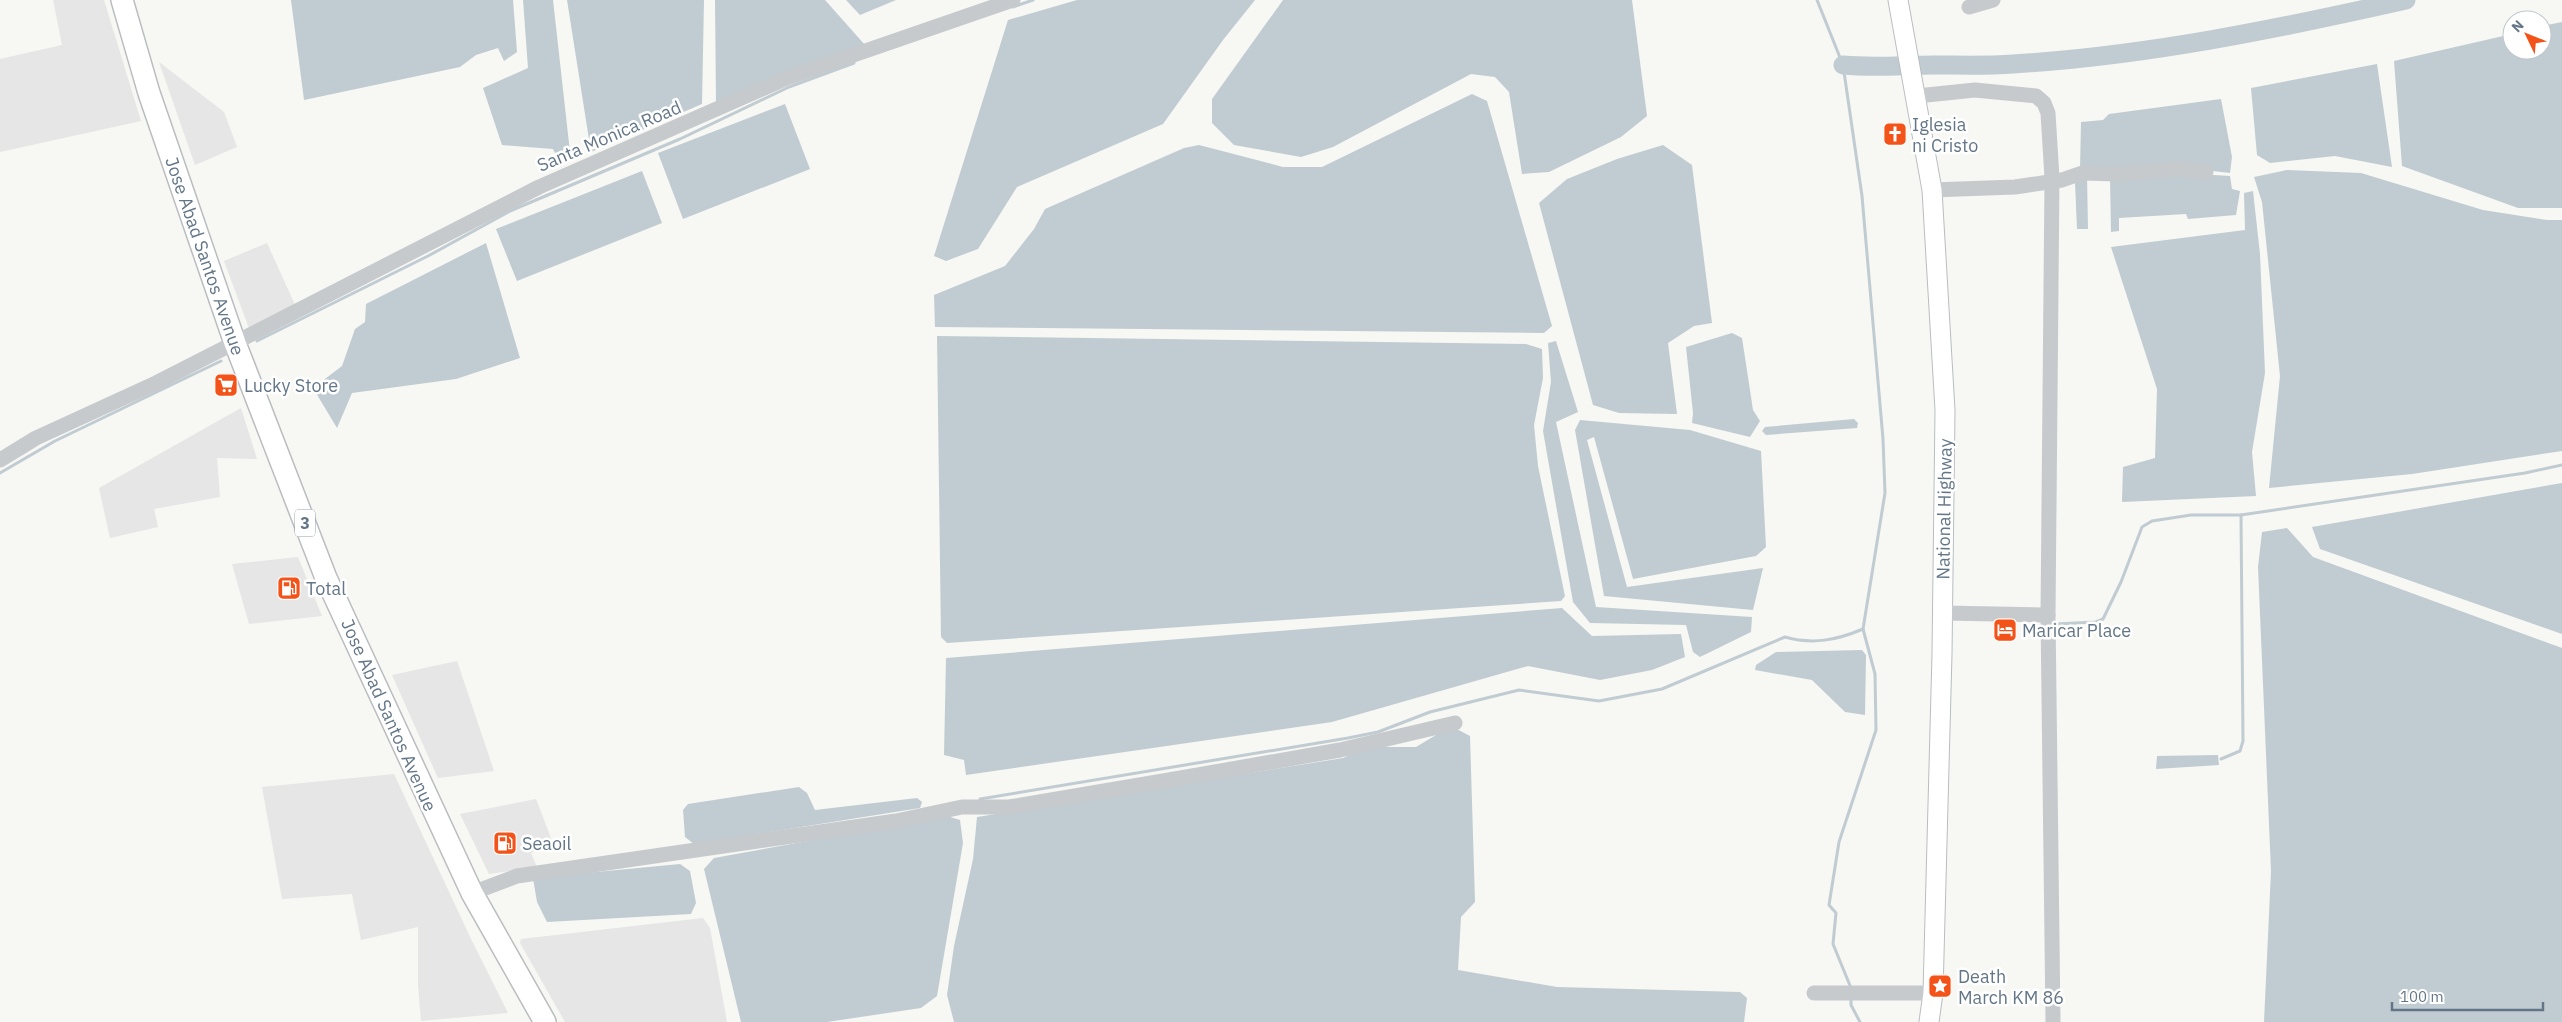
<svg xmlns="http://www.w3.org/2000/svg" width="2562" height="1022" font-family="'IBM Plex Sans',sans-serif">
	<rect width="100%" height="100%" fill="#f7f7f4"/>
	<g fill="#e5e6e5">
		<polygon points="53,0 104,0 141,121 0,152 0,59 62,45"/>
		<polygon points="159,62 224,112 237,147 195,165"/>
		<polygon points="267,243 296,307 250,331 224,261"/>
		<polygon points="241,408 257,459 217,458 220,497 154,509 158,527 110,538 99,488"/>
		<polygon points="298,557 322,616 249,624 232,564"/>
		<polygon points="457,661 494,771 438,778 392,675"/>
		<polygon points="394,774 471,939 508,1013 421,1021 418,985 418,927 361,940 352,894 282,899 262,787"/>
		<polygon points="536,799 554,846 531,853 537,867 489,874 460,814"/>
		<polygon points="703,918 710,928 727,1022 565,1022 520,943 521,939"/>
	</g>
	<g fill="#c0ccd1">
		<polygon points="291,0 513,0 517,52 504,61 498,48 476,55 460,67 304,100"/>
		<polygon points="523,0 553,0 571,161 559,162 553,149 502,145 483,88 528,68"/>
		<polygon points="567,0 704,0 702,104 591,152"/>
		<polygon points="715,0 825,0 865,45 716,103"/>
		<polygon points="846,0 896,0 860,15"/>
		<polygon points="1077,0 1255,0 1223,40 1163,124 1017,187 978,249 946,261 934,256 1008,20"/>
		<polygon points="1283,0 1632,0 1647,116 1621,137 1549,172 1522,174 1509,92 1495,77 1471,74 1333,147 1301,157 1234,145 1212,123 1212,99"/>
		<polygon points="2562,22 2562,208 2518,208 2402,166 2394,61 2512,34 2512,50 2542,50 2542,26"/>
		<polygon points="2377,64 2392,167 2335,156 2270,163 2257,155 2251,88"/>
		<polygon points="1472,94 1487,101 1552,326 1544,333 935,327 934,295 1005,266 1034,229 1045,209 1184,148 1199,145 1283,167 1322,167"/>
		<polygon points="2221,99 2232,157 2230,173 2179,167 2080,169 2081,122 2103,120 2109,114"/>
		<polygon points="785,104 810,169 683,219 658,153"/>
		<polygon points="1663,145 1692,165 1712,323 1694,326 1668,343 1677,414 1619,413 1593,405 1539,203 1567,179 1617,159"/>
		<polygon points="2287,170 2361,173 2483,210 2547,220 2562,220 2562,451 2412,474 2269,488 2280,376 2262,202 2254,177"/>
		<polygon points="642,171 662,223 517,281 496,229"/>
		<polygon points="2183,173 2230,176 2232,189 2240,191 2236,215 2188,219 2186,214 2119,218 2119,231 2111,232 2110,177"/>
		<polygon points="2087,175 2088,229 2077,229 2075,182"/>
		<polygon points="2253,191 2260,254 2265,373 2252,452 2256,496 2122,502 2123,467 2155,458 2157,389 2111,247 2245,230 2244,193"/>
		<polygon points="486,243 520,358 456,379 352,393 337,428 313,388 342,366 355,329 365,322 366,304"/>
		<polygon points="1732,333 1742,338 1753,410 1760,421 1750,437 1692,423 1693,413 1686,347"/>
		<polygon points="937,336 1526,344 1542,349 1543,378 1534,425 1538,466 1565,596 1561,601 947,643 941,637"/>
		<polygon points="1556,341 1578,412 1556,422 1596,607 1752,617 1751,632 1700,657 1693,652 1686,625 1590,623 1573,602 1543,431 1551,382 1548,343"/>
		<polygon points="1854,419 1858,423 1857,428 1766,435 1762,431 1765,427"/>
		<polygon points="1580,420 1690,430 1761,451 1766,547 1756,556 1633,579 1594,437 1587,440 1627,587 1763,568 1753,610 1604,596 1575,430"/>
		<polygon points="2562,483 2562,634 2320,549 2312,527"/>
		<polygon points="2287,528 2313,557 2562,648 2562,1022 2264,1022 2271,871 2258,567 2262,532"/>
		<polygon points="1562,608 1592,636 1681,634 1685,657 1652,670 1600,680 1528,666 1332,722 966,775 964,760 944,755 946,658"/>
		<polygon points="1862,650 1866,655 1865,715 1845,712 1812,680 1755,670 1756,665 1776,652"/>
		<polygon points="1451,726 1470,736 1475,902 1461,917 1458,970 1557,987 1740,992 1747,998 1744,1022 954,1022 947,995 954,946 973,859 977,817 1343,758 1365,747 1416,747"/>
		<polygon points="2218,755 2219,765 2156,769 2157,756"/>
		<polygon points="799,787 807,793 815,810 917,798 922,802 920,808 694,844 685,837 683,810 688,804"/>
		<polygon points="947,816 960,820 963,843 937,996 921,1008 827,1022 741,1022 704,869 714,858"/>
		<polygon points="680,864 690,871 696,903 691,914 547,922 537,902 533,878"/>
	</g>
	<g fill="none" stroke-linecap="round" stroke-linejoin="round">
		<g stroke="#c0ccd1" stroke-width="3">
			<polyline points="1817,0 1843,65 1862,196 1883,439 1885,493 1863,629 1875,674 1876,730 1839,842 1829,905 1836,913 1833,944 1851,988"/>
			<polyline points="1013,7 1033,0"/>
			<polyline points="257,341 428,256 510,211 680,139 789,87 854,63"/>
			<polyline points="0,473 55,441 221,361"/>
			<polyline points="2055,624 2096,622 2103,619 2121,582 2142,527 2152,521 2191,515 2241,515 2525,473 2562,465"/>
			<polyline points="2221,759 2240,751 2243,741 2241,515"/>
			<path d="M980,799L1348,738L1378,732L1430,712L1519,690L1599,701L1662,689L1785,637C1813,645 1837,640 1863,629"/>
			<polyline points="1851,998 1851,1005 1860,1022"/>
		</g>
		<path stroke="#c0ccd1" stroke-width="19" d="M1843,65C1874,68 1903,65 1934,65C1960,65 1987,66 2013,64C2146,56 2277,29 2406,0"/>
		<g stroke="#b9bdc1" stroke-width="21">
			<polyline id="major" points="1898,0 1932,190 1945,410 1942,654 1933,993 1929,1022"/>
		</g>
		<g stroke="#babdc0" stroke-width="24">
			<polyline id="highway" points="122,0 149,93 235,343 326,578 472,893 545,1022"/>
		</g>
		<g stroke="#c6cacd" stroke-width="15">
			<polyline points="1969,7 1993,0"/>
			<polyline points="1917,96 1975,90 2036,96 2044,103 2048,113 2052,178 2048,615 2053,1022"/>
			<polyline points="1932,190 2015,187 2062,180 2082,173 2117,174 2179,169 2206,172"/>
			<polyline points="0,460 36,438 156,383 539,187 787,78 1013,0"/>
			<polyline points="1943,613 2048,615"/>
			<polyline points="472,893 517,876 896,821 962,807 1009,807 1169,780 1340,750 1455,723"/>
			<polyline points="1814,993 1933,993"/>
		</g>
		<use href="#major" stroke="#fff" stroke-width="19"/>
		<use href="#highway" stroke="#fff" stroke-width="21"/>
	</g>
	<defs>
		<g id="church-square" transform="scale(1.25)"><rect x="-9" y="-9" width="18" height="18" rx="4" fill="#f35218" stroke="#fff"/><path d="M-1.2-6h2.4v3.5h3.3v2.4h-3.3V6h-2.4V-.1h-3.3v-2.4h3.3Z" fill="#fff"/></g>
		<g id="supermarket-square" transform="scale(1.25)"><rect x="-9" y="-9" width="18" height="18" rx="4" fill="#f35218" stroke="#fff"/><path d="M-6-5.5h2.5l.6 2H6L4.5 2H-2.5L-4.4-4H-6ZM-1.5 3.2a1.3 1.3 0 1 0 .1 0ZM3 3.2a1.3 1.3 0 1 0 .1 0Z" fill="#fff"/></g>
		<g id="fuel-square" transform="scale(1.25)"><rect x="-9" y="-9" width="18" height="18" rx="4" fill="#f35218" stroke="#fff"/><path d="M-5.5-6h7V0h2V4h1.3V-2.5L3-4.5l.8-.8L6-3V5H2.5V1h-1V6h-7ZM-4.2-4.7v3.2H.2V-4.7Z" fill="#fff"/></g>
		<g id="hotel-square" transform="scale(1.25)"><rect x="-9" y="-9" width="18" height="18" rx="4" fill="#f35218" stroke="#fff"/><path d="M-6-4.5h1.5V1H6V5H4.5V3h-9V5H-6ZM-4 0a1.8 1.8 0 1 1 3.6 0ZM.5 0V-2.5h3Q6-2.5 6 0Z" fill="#fff"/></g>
		<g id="sight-square" transform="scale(1.25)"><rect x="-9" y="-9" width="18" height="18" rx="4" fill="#f35218" stroke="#fff"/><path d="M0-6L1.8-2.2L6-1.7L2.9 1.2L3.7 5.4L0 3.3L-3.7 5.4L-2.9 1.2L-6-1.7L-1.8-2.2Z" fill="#fff"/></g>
	</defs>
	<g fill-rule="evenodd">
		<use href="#church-square" x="1895" y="134"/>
		<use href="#supermarket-square" x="226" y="385"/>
		<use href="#fuel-square" x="289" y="588"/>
		<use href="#hotel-square" x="2005" y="630"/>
		<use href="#fuel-square" x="505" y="843"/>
		<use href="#sight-square" x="1940" y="986"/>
	</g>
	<g text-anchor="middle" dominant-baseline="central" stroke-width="5" stroke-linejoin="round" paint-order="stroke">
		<rect fill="#fff" stroke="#929fab" stroke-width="1" x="295" y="509.5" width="20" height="27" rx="4"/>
		<g font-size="16" font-weight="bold" fill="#637687">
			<text x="305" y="523">3</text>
		</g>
		<g font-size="18" fill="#637687" stroke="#fff" text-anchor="start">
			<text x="1912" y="124">Iglesia<tspan x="1912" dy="21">ni Cristo</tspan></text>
			<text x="244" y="385">Lucky Store</text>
			<text x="306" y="588">Total</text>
			<text x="2022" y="630">Maricar Place</text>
			<text x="522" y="843">Seaoil</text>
			<text x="1958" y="976">Death<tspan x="1958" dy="21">March KM 86</tspan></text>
		</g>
		<g font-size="18" fill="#637687" stroke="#fff">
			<text transform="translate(609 136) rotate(-23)">Santa Monica Road</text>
			<text transform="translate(205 256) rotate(71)">Jose Abad Santos Avenue</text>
			<text transform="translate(1944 509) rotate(-89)">National Highway</text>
			<text transform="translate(389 715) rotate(66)">Jose Abad Santos Avenue</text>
		</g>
	</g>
	<g transform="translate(2527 35) rotate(313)"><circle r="24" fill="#ffffff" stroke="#c1c8cf"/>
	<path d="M0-4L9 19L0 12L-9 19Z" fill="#f35218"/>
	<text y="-8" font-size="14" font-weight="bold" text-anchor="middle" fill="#637687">N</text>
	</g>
	<path d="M2392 1002v8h151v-8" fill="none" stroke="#637687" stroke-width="2.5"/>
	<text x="2400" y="1002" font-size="15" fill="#637687" stroke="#ffffff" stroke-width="4" paint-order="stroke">100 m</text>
</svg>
